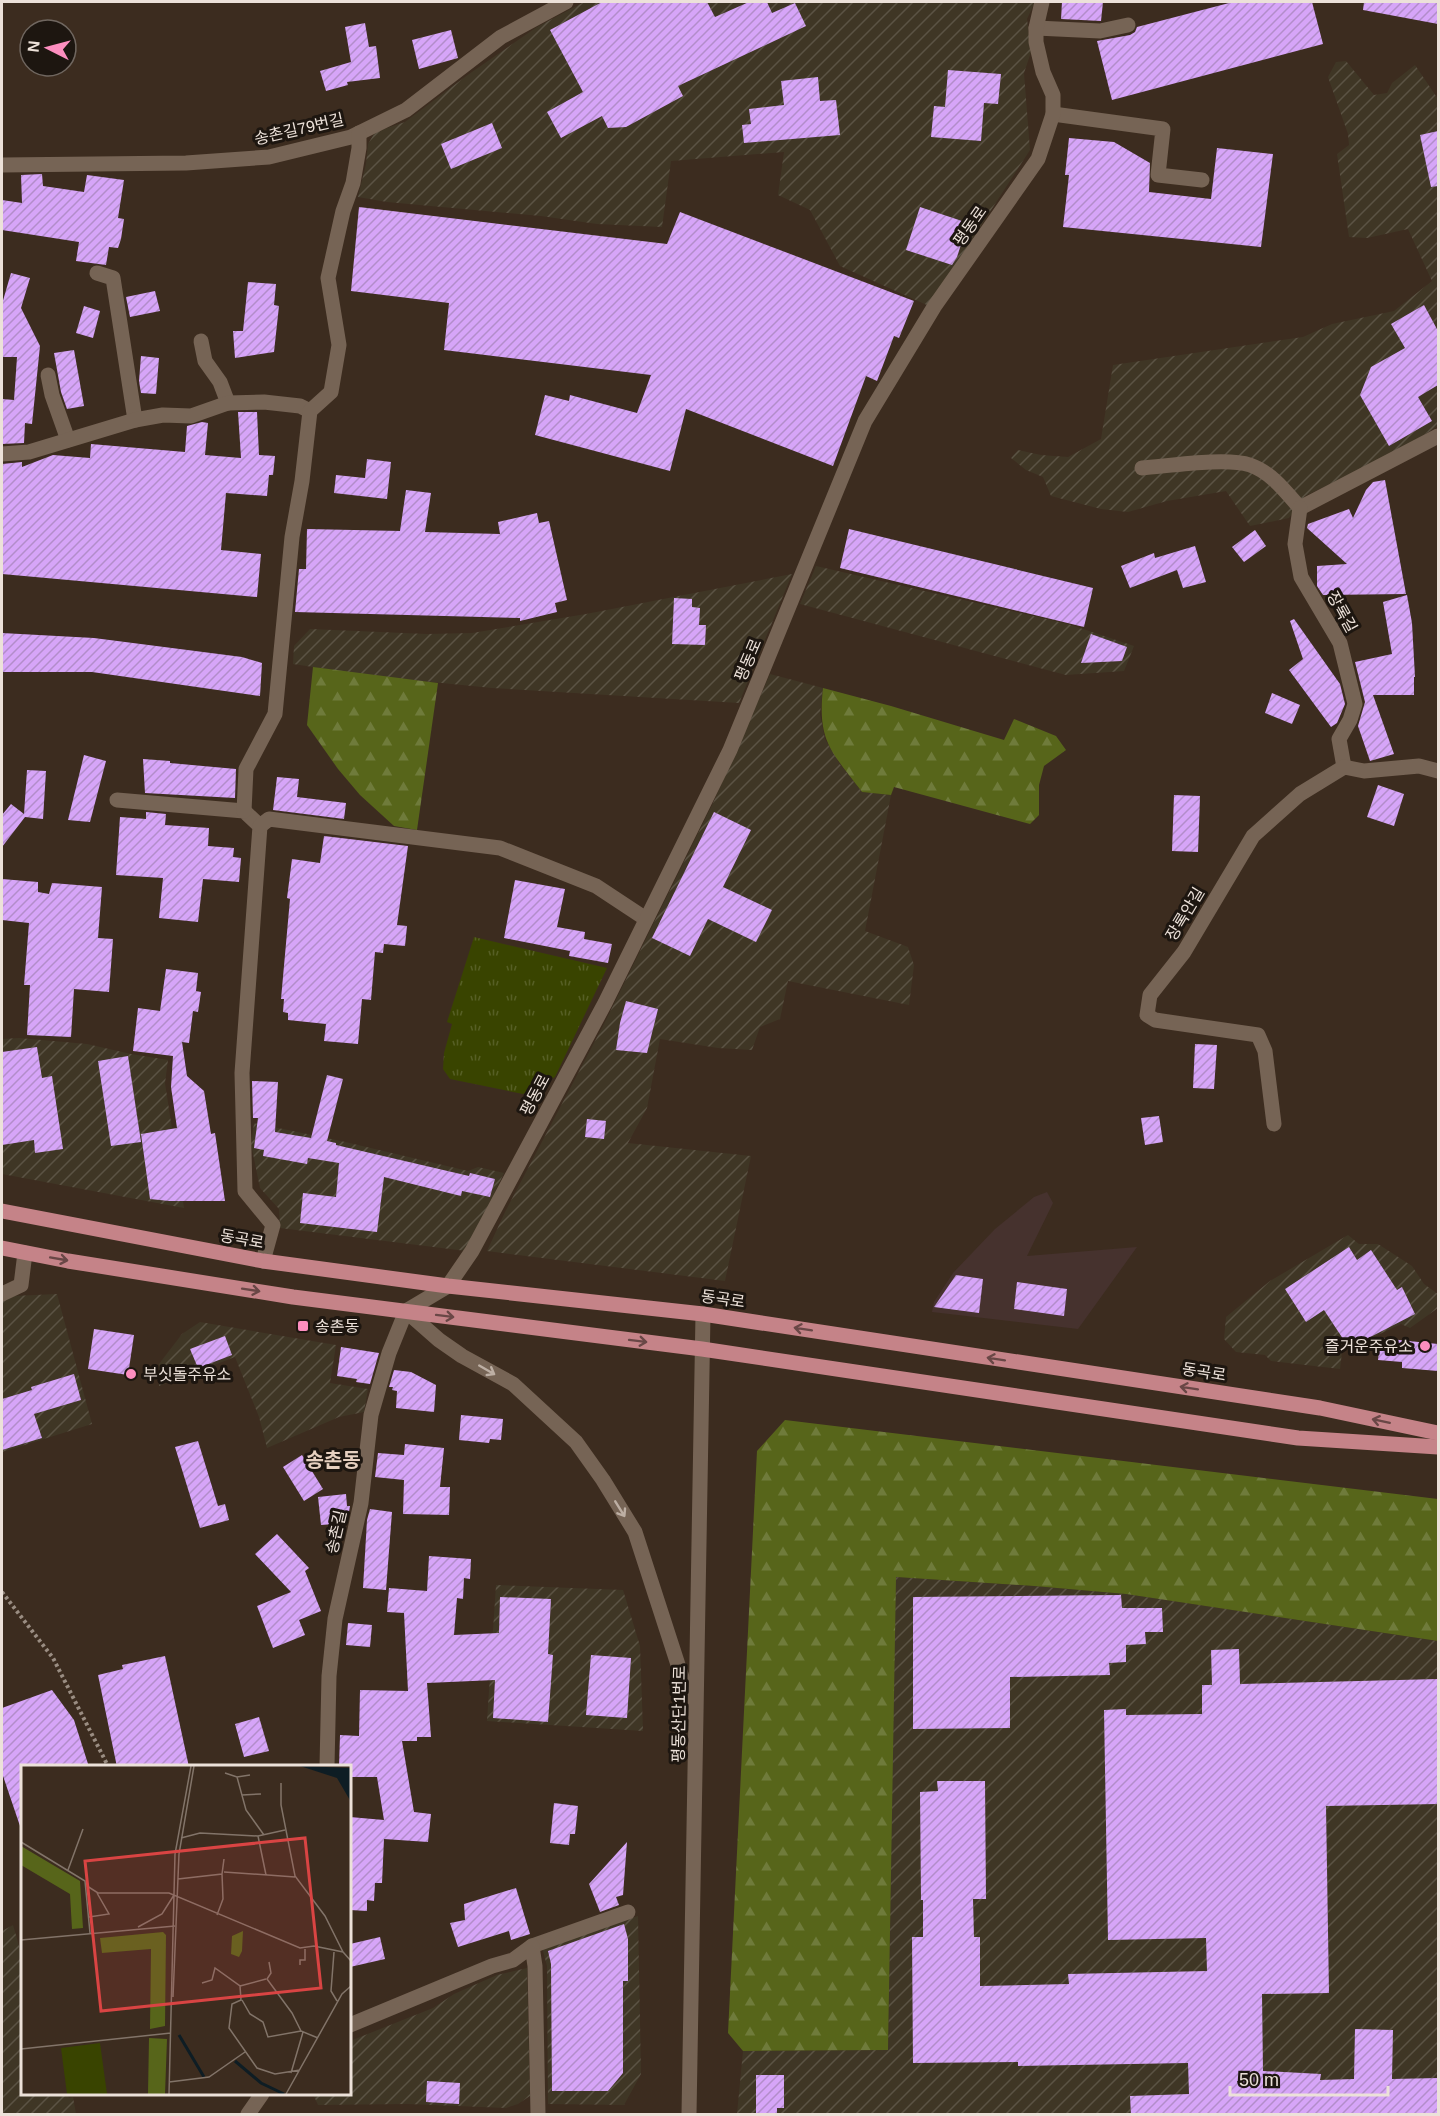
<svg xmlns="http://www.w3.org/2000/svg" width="1440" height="2116" font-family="Arial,'Noto Sans KR',sans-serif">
	<defs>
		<pattern id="industrial-furrows" width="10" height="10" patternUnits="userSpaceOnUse" patternTransform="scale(1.5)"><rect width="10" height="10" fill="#3f3625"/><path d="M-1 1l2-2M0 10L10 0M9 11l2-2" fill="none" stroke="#5b5344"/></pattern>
		<pattern id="grass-tufts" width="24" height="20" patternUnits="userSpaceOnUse" patternTransform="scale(1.5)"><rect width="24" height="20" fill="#394400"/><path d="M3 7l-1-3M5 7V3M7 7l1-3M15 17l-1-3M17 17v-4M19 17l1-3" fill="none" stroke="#565f25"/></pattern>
		<pattern id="forest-firs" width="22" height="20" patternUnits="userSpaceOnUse" patternTransform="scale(1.5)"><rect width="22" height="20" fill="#57651a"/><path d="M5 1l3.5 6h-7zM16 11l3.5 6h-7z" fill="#6f7b3b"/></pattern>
		<pattern id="building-hatch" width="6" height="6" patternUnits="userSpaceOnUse" patternTransform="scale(1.5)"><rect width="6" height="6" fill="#d6a5f8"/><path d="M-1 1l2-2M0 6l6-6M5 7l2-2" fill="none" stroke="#b28dca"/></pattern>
	</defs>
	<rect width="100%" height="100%" fill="#3c2c1f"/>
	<polygon fill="#46322e" points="1047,1192 1053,1203 1027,1256 1137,1247 1078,1329 932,1312 934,1302 953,1273 995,1229 1034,1197"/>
	<g fill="url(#industrial-furrows)">
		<polygon points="584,2 1035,2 1027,19 1031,52 1024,73 1030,150 929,306 840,266 810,210 778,195 784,152 671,161 662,227 597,224 541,216 387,202 358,197 366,164 368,144 375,132 405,122 469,74 537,27"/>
		<polygon points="1346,61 1374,95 1387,93 1392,83 1415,65 1438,99 1438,426 1397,452 1305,496 1289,518 1250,526 1226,491 1167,501 1128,512 1101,509 1051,496 1043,477 1026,470 1011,458 1018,450 1041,455 1068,457 1101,439 1113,365 1303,337 1332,324 1394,311 1432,281 1408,229 1367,238 1349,237 1337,154 1349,145 1348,134 1328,77 1336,62"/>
		<polygon points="816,566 1068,624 1134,646 1124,671 1066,675 800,604"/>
		<polygon points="792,574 739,703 492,688 372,676 293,664 294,646 310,629 427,634 472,633 586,614"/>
		<polygon points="770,674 823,688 820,714 825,739 839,763 862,792 891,795 865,931 908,947 914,965 909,1005 788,981 780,1019 760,1027 752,1050 718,1048 660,1039 647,1108 628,1143 751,1156 725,1281 487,1251 505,1212 604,1024 713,803"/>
		<polygon points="19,1038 87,1044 131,1054 168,1060 165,1083 184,1208 2,1174 2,1039"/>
		<polygon points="254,1123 341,1141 468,1171 478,1167 504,1173 466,1251 280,1228 279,1209 260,1188 251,1144"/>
		<polygon points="1348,1235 1359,1244 1378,1244 1412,1266 1424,1284 1438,1294 1438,1308 1410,1328 1401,1324 1342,1352 1340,1369 1271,1361 1265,1355 1236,1352 1224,1339 1226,1317 1270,1281"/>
		<polygon points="57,1294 92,1424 2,1452 2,1301 13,1296"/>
		<polygon points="200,1322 336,1345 330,1383 368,1389 364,1412 339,1417 267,1448 259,1417 235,1357 159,1386 159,1364 182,1334"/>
		<polygon points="895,1577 1034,1586 1126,1594 1438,1641 1438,2114 737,2114 743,2051 888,2050"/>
		<polygon points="496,1585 623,1590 640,1646 643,1731 487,1721"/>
		<polygon points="638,1916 641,2074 624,2105 548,2104 547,1966 542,1947"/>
		<polygon points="13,1925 22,1956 22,2094 67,2094 69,2098 73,2097 76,2114 2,2114 2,1931"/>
		<polygon points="527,1968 530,2096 518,2104 506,2108 408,2104 318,2105 313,2094 350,2094 350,2041 433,2008 454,1994 497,1975"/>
	</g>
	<polygon fill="url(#grass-tufts)" points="474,937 607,968 555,1077 523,1094 450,1079 443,1069 444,1053 452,1024 447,1022"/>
	<g fill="url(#forest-firs)">
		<polygon points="313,667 438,683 417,830 394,826 360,795 338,769 307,725"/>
		<path d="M823,688L891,706L1004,740L1014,719L1056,736L1066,750L1044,766L1039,785V815L1030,824L894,787L891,795L862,792C832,752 817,742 823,688Z"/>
		<polygon points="785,1420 1438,1499 1438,1641 1126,1594 1034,1586 896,1577 888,2050 743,2051 728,2033 757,1451"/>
	</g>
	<g fill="url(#building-hatch)">
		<polygon points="602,2 707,2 715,17 749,2 767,2 772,13 795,3 806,26 678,86 683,96 626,127 608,128 602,116 561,138 547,112 583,92 550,30"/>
		<polygon points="1062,2 1103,2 1101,21 1061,19"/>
		<polygon points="1233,2 1312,2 1323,44 1112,100 1097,41 1130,35 1135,32 1137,27"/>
		<polygon points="1364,2 1438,2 1438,24 1363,10"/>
		<polygon points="365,23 369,47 376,46 380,78 347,82 348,85 326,91 320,71 351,62 345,27"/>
		<polygon points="451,30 458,58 419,69 412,40"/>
		<polygon points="948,70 1001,74 998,104 984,103 981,141 931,137 934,106 945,107"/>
		<polygon points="818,77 820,101 836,100 840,135 744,143 742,125 751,124 749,109 784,105 781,81"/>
		<polygon points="492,123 502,148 451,169 441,144"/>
		<polygon points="1438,131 1438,186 1431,187 1420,135"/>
		<polygon points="1069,138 1114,142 1150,163 1149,192 1211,199 1217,148 1273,154 1261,247 1063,227 1069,175 1065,175"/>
		<polygon points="42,174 43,186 84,192 87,175 124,180 118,218 124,219 121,239 118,248 109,247 106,265 76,261 79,242 2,230 2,200 22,203 21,175"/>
		<polygon points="359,207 667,244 680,212 914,301 899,338 894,336 877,381 866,376 833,466 686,409 670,471 535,435 545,395 569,401 570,395 637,413 651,375 444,350 449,303 351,291"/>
		<polygon points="920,207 968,223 957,257 952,265 906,250"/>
		<polygon points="11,273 30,278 21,308 40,346 32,424 25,423 24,443 2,444 2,399 14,400 17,357 2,357 2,304"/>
		<polygon points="248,282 276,284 274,305 279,306 274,352 235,358 233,331 243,331"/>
		<polygon points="155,291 160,311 130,317 126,297"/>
		<polygon points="1424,305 1438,331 1438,385 1418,397 1432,421 1389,446 1360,395 1371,367 1405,348 1391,324"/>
		<polygon points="84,306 100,311 93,338 76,333"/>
		<polygon points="74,350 84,406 67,409 61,392 54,353"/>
		<polygon points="141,356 159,358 156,394 141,393 139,381"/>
		<polygon points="238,412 257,412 259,455 275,456 273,475 269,475 267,496 226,493 221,550 261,554 257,597 2,574 2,464 22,462 22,467 53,455 90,458 91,444 185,452 187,426 202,422 208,423 205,455 241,458"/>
		<polygon points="367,459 391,462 387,499 334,493 336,475 365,478"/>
		<polygon points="1385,480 1406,594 1323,595 1317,586 1317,566 1347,564 1307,528 1308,524 1349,509 1353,518 1366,490 1373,482"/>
		<polygon points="406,490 431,493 425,532 500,534 498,522 537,513 539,523 549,521 567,600 555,603 557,612 520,621 520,618 295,612 299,569 306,569 307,529 400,531"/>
		<polygon points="849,529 1093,588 1084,627 840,568"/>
		<polygon points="1255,530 1266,546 1244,562 1232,547"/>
		<polygon points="1195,546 1206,582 1183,588 1177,570 1130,588 1121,566 1154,553 1155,558"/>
		<polygon points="1407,595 1412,623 1415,677 1414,677 1414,695 1373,695 1394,754 1370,761 1358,726 1365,702 1355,662 1392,654 1383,602"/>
		<polygon points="674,598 692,599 692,607 700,608 699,625 706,625 705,645 672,644"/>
		<polygon points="1294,619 1340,684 1345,704 1337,723 1331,727 1289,670 1303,659 1290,621"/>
		<polygon points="2,633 94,638 242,657 262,663 260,696 92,672 2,672"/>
		<polygon points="1091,634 1127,647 1122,661 1081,663"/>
		<polygon points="1272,693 1300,705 1292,724 1265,713"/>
		<polygon points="84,755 106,761 90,822 68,820"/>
		<polygon points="143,759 170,761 170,763 236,769 235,798 145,793"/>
		<polygon points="27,770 46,771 43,819 25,817 2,847 2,815 11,804 24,814"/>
		<polygon points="277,777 299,779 297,797 346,803 344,819 273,810"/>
		<polygon points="1378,785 1404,794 1394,826 1367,817"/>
		<polygon points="1174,795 1200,796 1198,852 1172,851"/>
		<polygon points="146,812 166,814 165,825 209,828 208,846 234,848 233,857 241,858 239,882 203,879 198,922 159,918 163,878 116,875 120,817 146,819"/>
		<polygon points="714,812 751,830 723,887 772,910 756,942 708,919 690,956 652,938"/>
		<polygon points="324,836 408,846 397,925 407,926 405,946 384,944 383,953 375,952 371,1000 362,999 358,1044 324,1041 326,1024 288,1020 288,1013 283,1012 284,999 281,999 290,899 287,898 292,859 320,863"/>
		<polygon points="2,879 38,882 38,892 49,894 52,883 102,887 98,938 113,939 109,992 74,989 71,1037 27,1035 30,985 24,985 29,923 2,920"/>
		<polygon points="515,880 565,889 557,927 585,932 584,939 612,944 608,963 569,956 570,951 504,938"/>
		<polygon points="166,969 198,973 196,991 201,992 198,1012 193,1011 189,1043 182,1042 187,1076 204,1091 211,1134 215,1133 225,1201 169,1201 150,1199 141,1134 177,1128 171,1087 173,1056 133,1051 138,1008 160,1011"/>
		<polygon points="626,1001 658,1009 647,1053 616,1050 620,1023"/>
		<polygon points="1195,1044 1217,1045 1214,1089 1193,1088"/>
		<polygon points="37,1047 42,1078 52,1076 63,1149 35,1153 34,1140 2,1145 2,1052"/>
		<polygon points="128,1056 141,1142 111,1146 98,1061"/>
		<polygon points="327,1075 343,1079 327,1141 336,1143 336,1145 469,1176 470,1173 495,1179 490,1197 462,1191 461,1196 384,1177 377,1232 300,1223 303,1193 336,1197 339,1163 308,1158 307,1164 263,1156 264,1150 254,1148 258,1118 253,1118 252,1081 278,1082 275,1132 311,1138"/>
		<polygon points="1159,1116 1163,1142 1145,1145 1141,1118"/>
		<polygon points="587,1119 606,1121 604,1139 585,1137"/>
		<polygon points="1349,1247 1357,1260 1371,1250 1397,1290 1402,1287 1415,1314 1349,1348 1324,1310 1306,1322 1285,1289"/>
		<polygon points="956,1275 983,1279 979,1313 934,1307"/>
		<polygon points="1017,1282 1067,1289 1064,1316 1014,1309"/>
		<polygon points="94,1329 134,1335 128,1375 88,1369"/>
		<polygon points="225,1336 232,1355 198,1368 190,1349"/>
		<polygon points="1380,1338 1438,1344 1438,1371 1402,1368 1402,1362 1378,1360"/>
		<polygon points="341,1347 379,1353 370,1384 356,1382 357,1379 337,1376"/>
		<polygon points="394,1370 411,1372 436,1385 434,1412 396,1408 397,1391 392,1390 393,1387 389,1387"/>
		<polygon points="74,1374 81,1400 34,1414 42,1438 2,1450 2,1399 32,1390 31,1387"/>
		<polygon points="461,1415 503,1419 501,1440 490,1439 489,1443 459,1440"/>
		<polygon points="198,1441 218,1506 225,1504 229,1520 200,1528 175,1447"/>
		<polygon points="405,1444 444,1448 440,1487 450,1487 449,1515 403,1514 404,1480 375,1477 378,1453 404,1455"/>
		<polygon points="302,1455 323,1489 304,1501 283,1467"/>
		<polygon points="346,1494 347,1506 350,1506 347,1523 321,1525 318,1497"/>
		<polygon points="370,1509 392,1512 386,1590 363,1588 367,1520"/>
		<polygon points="277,1534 309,1568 305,1571 321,1611 299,1620 305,1635 273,1648 257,1606 291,1592 255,1554"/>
		<polygon points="429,1556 471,1559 470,1579 464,1578 463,1599 457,1598 454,1635 499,1633 500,1597 551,1599 548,1654 553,1655 548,1722 493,1718 495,1680 427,1683 431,1737 417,1737 417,1741 402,1741 414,1812 431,1814 428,1842 384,1839 382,1883 375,1883 374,1901 367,1900 367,1911 350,1910 350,1817 384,1820 377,1777 350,1777 350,1767 339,1767 340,1735 359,1736 360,1690 408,1691 404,1613 387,1612 389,1588 427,1591"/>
		<polygon points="1121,1595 1122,1608 1162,1608 1163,1632 1145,1632 1146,1644 1126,1645 1126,1662 1109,1663 1110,1675 1010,1677 1010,1728 913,1729 913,1597"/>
		<polygon points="348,1623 372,1625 370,1647 346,1645"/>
		<polygon points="1239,1649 1240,1684 1438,1679 1438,1804 1326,1806 1329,1993 1262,1994 1263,2071 1321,2074 1320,2080 1354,2079 1355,2029 1393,2030 1392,2079 1438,2078 1438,2115 1131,2115 1130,2096 1189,2094 1188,2063 1018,2066 1018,2062 913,2063 912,1937 923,1937 923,1900 921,1900 920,1792 938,1791 937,1781 985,1781 986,1899 973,1899 974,1937 980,1937 980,1986 1069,1984 1068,1974 1207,1971 1206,1938 1108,1940 1104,1710 1126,1709 1126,1715 1202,1714 1202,1685 1212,1685 1211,1650"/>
		<polygon points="591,1655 631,1658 627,1718 586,1715"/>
		<polygon points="165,1656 189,1767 117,1767 98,1675 123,1669 122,1665"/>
		<polygon points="52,1690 74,1720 89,1767 22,1767 22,1826 20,1826 2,1773 2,1708"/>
		<polygon points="259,1717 269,1751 244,1757 235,1724"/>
		<polygon points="554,1803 578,1806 575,1834 570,1834 569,1845 550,1843"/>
		<polygon points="627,1842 623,1895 616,1897 619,1905 600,1912 589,1884"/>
		<polygon points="516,1888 530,1934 511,1940 509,1931 458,1947 450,1923 465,1920 464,1904"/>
		<polygon points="624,1924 628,1939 628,1981 623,1981 623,2073 608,2091 552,2091 551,1964 548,1951"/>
		<polygon points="380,1937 385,1959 350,1967 350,1944"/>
		<polygon points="756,2075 784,2075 784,2108 777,2108 777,2115 756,2115"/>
		<polygon points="427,2081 460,2083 459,2104 426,2102"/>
	</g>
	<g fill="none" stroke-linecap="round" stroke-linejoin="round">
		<polyline stroke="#9a8d82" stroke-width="4" stroke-dasharray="3 3" stroke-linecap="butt" points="2,1592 53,1658 108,1766"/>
		<g stroke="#766455" stroke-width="15">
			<polyline points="1036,28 1100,31 1128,25"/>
			<polyline points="1053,114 1163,129 1158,175 1202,180"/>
			<polyline points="2,165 186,163 269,157 351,137 406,110 501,37 566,2"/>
			<polyline points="97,273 113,278 135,420"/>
			<polyline points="201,341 205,361 220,382 228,403"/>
			<polyline points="48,375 52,395 68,440"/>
			<polyline points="2,454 29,452 135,420 163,415 191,416 228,403 264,402 300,406 310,411"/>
			<path d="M1142,468C1169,466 1226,457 1250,465C1271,472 1286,492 1300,508L1438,436"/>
			<polyline points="1300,508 1295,544 1301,577 1340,643 1355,704 1350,720 1339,739 1344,767"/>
			<polyline points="117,800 244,811 260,826 242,1073 245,1191 273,1225 263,1261"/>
			<polyline points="244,811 246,769 275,714 292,537 302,481 310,411 331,392 339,345 328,278 343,211 353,183 359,148 359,133"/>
			<polyline points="260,826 269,819 500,848 596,886 646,919"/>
			<polyline points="1274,1124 1265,1051 1258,1035 1155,1020 1147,1015 1150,995 1184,952 1253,836 1300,794 1344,767 1364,771 1419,766 1438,771"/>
			<polyline points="2,1294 21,1285 25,1253"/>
			<polyline points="406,1311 448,1286 472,1251 605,1003 730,750 865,421 934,307 1038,159 1053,114 1053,95 1043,72 1036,42 1036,28 1042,2"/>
			<polyline points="406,1311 439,1340 462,1356 513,1384 576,1442 603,1480 635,1532 693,1711"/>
			<polyline points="327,1766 329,1676 335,1619 361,1503 371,1415 389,1353 406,1311"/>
			<polyline points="532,1946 628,1912"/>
			<polyline points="350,2025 492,1966 513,1960 532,1946 535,1966 538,2114"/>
			<polyline points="248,2114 262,2094"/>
			<polyline points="689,2114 703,1314"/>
		</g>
		<g stroke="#c58388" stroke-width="15">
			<polyline points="2,1211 263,1261 448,1286 703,1314 1320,1408 1438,1433"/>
			<polyline points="2,1248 68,1261 293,1297 702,1349 1298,1438 1438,1447"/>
		</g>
	</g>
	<defs><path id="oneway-shaft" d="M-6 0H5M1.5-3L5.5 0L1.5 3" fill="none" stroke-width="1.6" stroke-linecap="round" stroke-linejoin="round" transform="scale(1.5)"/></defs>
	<g stroke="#694746">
		<use href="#oneway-shaft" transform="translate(59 1259) rotate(10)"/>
		<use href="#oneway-shaft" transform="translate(251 1290) rotate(9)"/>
		<use href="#oneway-shaft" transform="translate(445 1316) rotate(7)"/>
		<use href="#oneway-shaft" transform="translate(803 1329) rotate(-171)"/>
		<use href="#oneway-shaft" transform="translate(638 1341) rotate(7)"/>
		<use href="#oneway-shaft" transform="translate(996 1359) rotate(-171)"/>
		<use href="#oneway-shaft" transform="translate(1189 1388) rotate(-171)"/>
		<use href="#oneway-shaft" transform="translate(1381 1421) rotate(-168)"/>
	</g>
	<g stroke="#bdafa4">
		<use href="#oneway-shaft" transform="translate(487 1370) rotate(30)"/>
		<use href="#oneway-shaft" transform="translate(620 1509) rotate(58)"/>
	</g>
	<g fill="#fd8ebf" stroke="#1d1610" stroke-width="2">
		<rect x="297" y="1320" width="12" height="12" rx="3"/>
		<circle cx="1425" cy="1346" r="6"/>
		<circle cx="131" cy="1374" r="6"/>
	</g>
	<g text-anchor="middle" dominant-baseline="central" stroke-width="6" stroke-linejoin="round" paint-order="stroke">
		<g font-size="16" fill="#ece1d9" stroke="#1d1610">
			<text transform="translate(299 129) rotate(-13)">송촌길79번길</text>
			<text transform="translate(970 226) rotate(-55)">평동로</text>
			<text transform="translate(1342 612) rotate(61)">장록길</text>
			<text transform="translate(748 660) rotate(-67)">평동로</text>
			<text transform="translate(1185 914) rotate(-59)">장록안길</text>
			<text transform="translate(535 1095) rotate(-62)">평동로</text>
			<text transform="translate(242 1239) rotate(10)">동곡로</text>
			<text transform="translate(723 1299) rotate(8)">동곡로</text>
			<text transform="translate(1204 1372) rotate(9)">동곡로</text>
			<text transform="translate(336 1532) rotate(-77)">송촌길</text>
			<text transform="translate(679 1714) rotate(-89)">평동산단1번로</text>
		</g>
		<g font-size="16" fill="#ece1d9" stroke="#1d1610" text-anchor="start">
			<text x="315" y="1326">송촌동</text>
			<text x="1413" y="1346" text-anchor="end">즐거운주유소</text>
			<text x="143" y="1374">부싯돌주유소</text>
		</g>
		<g font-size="20" font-weight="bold" fill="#e6d0c0" stroke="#1d1610">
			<text x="333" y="1460">송촌동</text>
		</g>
	</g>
	<g transform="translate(21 1765)">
		<rect width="330" height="330" fill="#3c2c1f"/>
		<path d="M79,278L86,329H46L40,283Z" fill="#394400"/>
		<path d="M0,81L59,116L62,163L51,164L49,129L0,100ZM222,166L221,186L218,192L210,189L211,171ZM142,167L145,170L144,261L129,264L130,184L81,188L79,173ZM128,273L146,274L144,329H127Z" fill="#57651a"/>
		<path d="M279,1L330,3V37L316,13Z" fill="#0e1d24"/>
		<path fill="none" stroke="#0e1d24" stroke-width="3" d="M158,270L183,312M214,296L240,318L263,329"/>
		<path fill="none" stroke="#827469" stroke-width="1.5" d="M204,8L216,12L229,10M216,12L225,45L243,70M260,18V40L274,111L304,151L322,187M221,30L240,29M237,71L245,110M160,73L179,68L237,71L264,65M0,77L64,116L69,168M47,105L62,64M203,107L274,112M157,114L201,109L203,94M66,121L77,128H148L279,183L293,181L322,187L330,196M196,150L202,134L201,109M68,152L88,149L76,128M117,162L141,149L153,130M0,175L154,161M313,187L310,226L316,236M248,197L250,208L246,214L271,248L280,266L297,273M279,200V195H284V184M181,218L191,215L194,203L219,221L220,235L211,239L208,263L236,303L254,309L279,305M219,221L245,214M152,232L158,89L173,1M221,235L229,249L242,257L247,272L280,266M0,284L150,268M270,308L282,267M148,317L188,312L224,287M148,329L154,89L170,1M265,329L321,229L330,221"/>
		<path fill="#d94443" fill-opacity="0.15" stroke="#d94443" stroke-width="3" d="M284,73L300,223L80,246L64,96Z"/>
		<rect width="330" height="330" fill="none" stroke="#ece1d9" stroke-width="3"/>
	</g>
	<rect width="1440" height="2116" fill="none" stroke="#ece1d9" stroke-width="6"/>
	<g transform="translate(48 48) rotate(276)"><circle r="28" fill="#1d1610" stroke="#706760" stroke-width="1.5"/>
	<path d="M0-4.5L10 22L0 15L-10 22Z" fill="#fd8ebf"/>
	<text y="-9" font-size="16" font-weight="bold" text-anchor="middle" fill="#ece1d9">N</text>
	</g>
	<path d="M1230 2086v9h158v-9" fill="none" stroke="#ece1d9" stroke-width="3"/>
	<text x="1239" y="2086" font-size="18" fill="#ece1d9" stroke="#1d1610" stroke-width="4.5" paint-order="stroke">50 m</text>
</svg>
